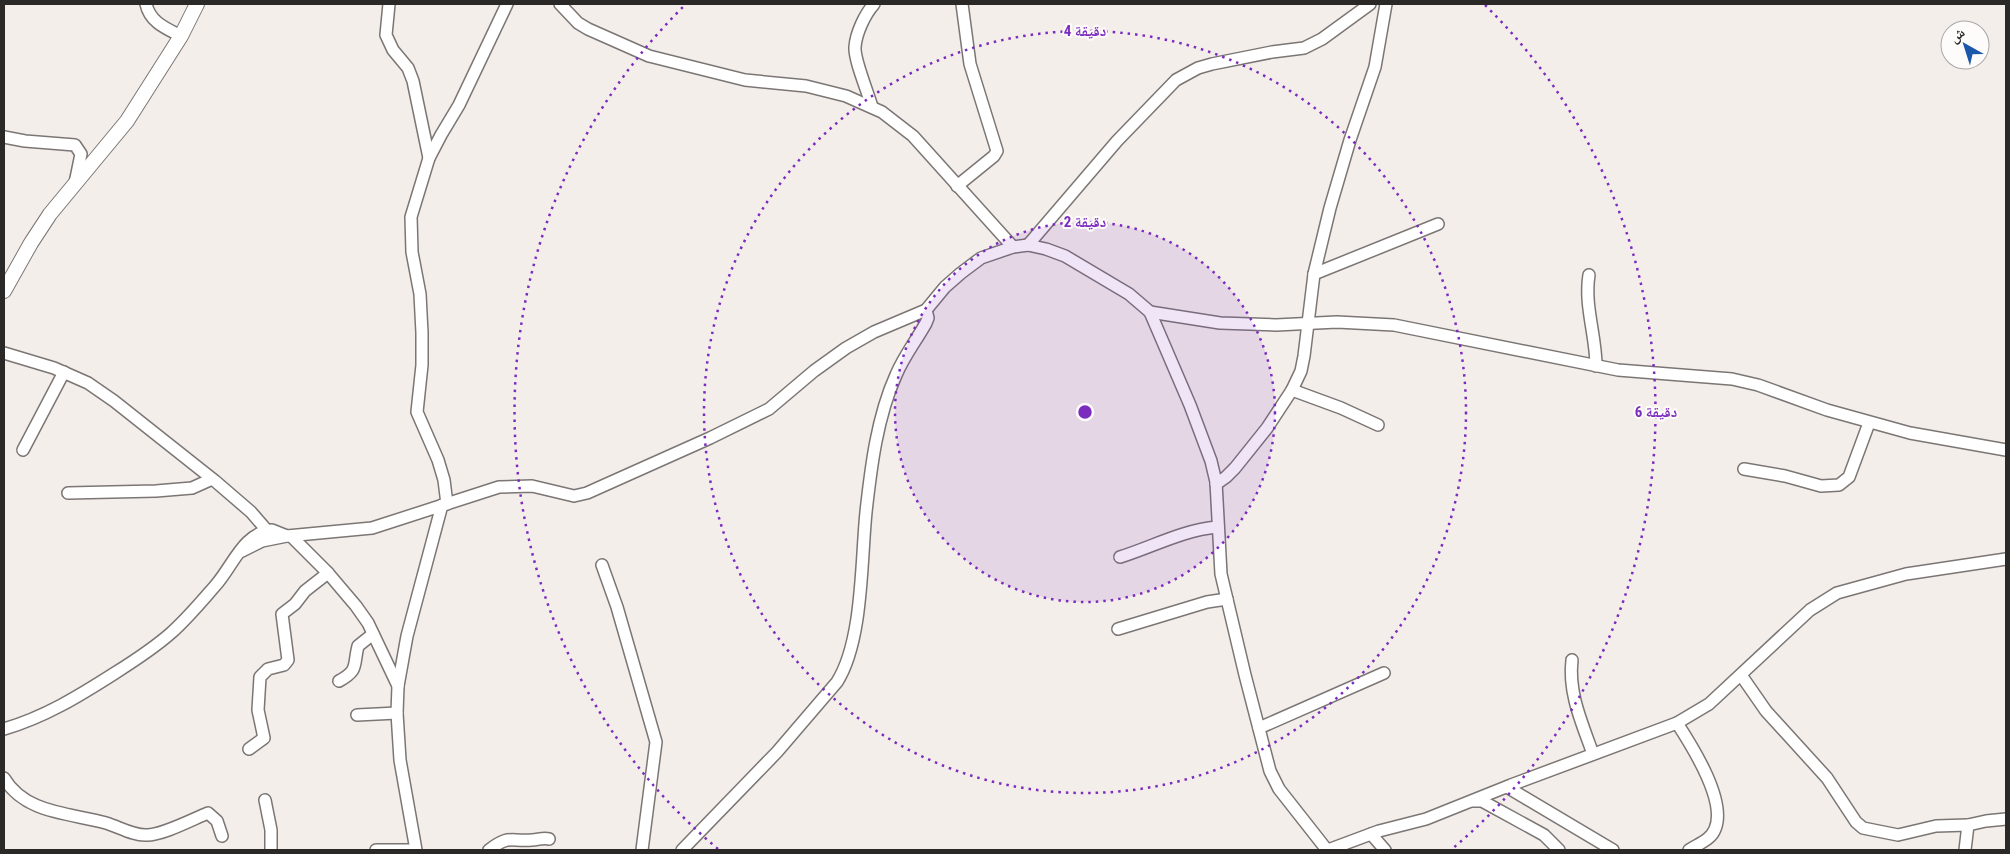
<svg xmlns="http://www.w3.org/2000/svg" width="2010" height="854" font-family="'Roboto Condensed','Noto Naskh Arabic',sans-serif">
	<rect width="100%" height="100%" fill="#f4eeeb"/>
	<g fill="none" stroke-linecap="round" stroke-linejoin="round">
		<g stroke="#7b7674" stroke-width="14">
			<g id="minor">
				<path d="M146,4C150,22 165,28 181,36"/>
				<polyline points="389,4 386,35 393,50 408,68 413,81 429,158"/>
				<polyline points="560,4 578,23 588,29 649,56 745,80 806,86 846,96 882,112 913,136 1013,247"/>
				<path d="M872,107C868,92 854,60 855,47C856,33 865,14 874,4"/>
				<polyline points="4,137 25,141 75,145 81,154 75,183"/>
				<polyline points="957,186 994,156 997,151 970,64 962,4"/>
				<polyline points="1028,245 1117,141 1176,80 1198,68 1212,64 1272,52 1304,48 1322,39 1370,4"/>
				<polyline points="1314,274 1438,224"/>
				<path d="M1589,275C1584,306 1596,335 1596,366"/>
				<polyline points="1150,312 1220,323 1276,325 1337,322 1394,325 1618,370 1732,379 1758,385 1827,410 1910,433 2006,450"/>
				<polyline points="4,353 54,368 88,383 114,401 215,481 251,512 271,535"/>
				<polyline points="1292,390 1341,408 1378,425"/>
				<polyline points="23,450 64,372"/>
				<polyline points="1744,469 1785,476 1821,486 1839,485 1849,477 1869,423"/>
				<polyline points="1216,484 1226,477 1235,468 1267,428 1292,390 1301,371 1304,356 1314,274 1330,208 1350,140 1375,67 1386,4"/>
				<polyline points="68,493 156,491 192,488 212,479"/>
				<polyline points="447,504 444,480 438,460 417,412 422,365 422,333 420,294 412,252 411,217 429,158 441,135 459,105 507,4"/>
				<polyline points="291,536 328,573 356,606 368,623 398,686 397,713 400,760 416,850"/>
				<polyline points="242,551 262,541 287,536 372,528 499,487 532,486 574,496 587,493 710,438 769,409 814,371 846,348 874,332 926,310 945,287 961,273 981,258 1013,247 1028,245 1046,249 1065,256 1129,294 1150,312 1190,405 1211,461 1216,482 1221,574 1245,675 1270,771 1279,789 1327,850"/>
				<path d="M1120,557C1152,547 1183,530 1217,527"/>
				<polyline points="602,565 617,607 656,742 642,850"/>
				<polyline points="1118,629 1207,602 1227,599"/>
				<path d="M1572,660C1568,693 1582,723 1593,754"/>
				<polyline points="1741,675 1766,711 1827,778 1856,822 1863,828 1898,835 1936,826 1968,825"/>
				<path d="M339,681C359,670 353,666 358,646L373,634"/>
				<polyline points="398,686 407,636 442,505"/>
				<polyline points="357,715 397,713"/>
				<path d="M1677,723C1692,746 1727,801 1715,829C1711,840 1698,844 1689,850"/>
				<polyline points="1259,728 1384,673"/>
				<path d="M4,729C45,717 79,696 115,673C134,661 154,648 171,633C187,619 201,602 215,586C233,566 243,533 272,530L287,536"/>
				<polyline points="249,749 264,738 258,710 260,677 268,669 284,665 288,660 282,614 295,604 305,591 328,573"/>
				<path d="M4,778C25,814 71,813 106,823C119,827 134,836 147,835C163,835 193,819 208,813L217,821L222,836"/>
				<polyline points="1507,787 1613,850"/>
				<polyline points="265,800 271,830 271,850"/>
				<polyline points="1473,801 1482,801 1544,835 1559,850"/>
				<polyline points="1371,834 1385,850"/>
				<polyline points="376,850 409,850"/>
				<path d="M489,850C510,834 510,842 532,840C538,840 543,837 549,839"/>
				<path d="M682,850L777,752L837,682C863,641 861,561 866,512C871,467 877,417 896,375C904,356 916,341 926,323L928,318L926,310"/>
				<polyline points="1328,850 1379,831 1426,819 1511,785 1677,723 1709,704 1810,610 1837,593 1906,574 2006,559"/>
				<polyline points="1965,850 1968,825 1986,821 2006,819"/>
			</g>
		</g>
		<g stroke="#7b7674" stroke-width="16">
			<polyline id="major" points="4,291 31,243 50,214 127,121 181,36 197,4"/>
		</g>
		<use href="#minor" stroke="#fff" stroke-width="11"/>
		<use href="#major" stroke="#fff" stroke-width="14"/>
	</g>
	<circle cx="1085" cy="412" r="190" fill="#7b2cbf" fill-opacity=".12"/>
	<g fill="none" stroke="#7b2cbf" stroke-width="2.5" stroke-dasharray="2.5 5">
		<circle cx="1085" cy="412" r="190"/>
		<circle cx="1085" cy="412" r="381"/>
		<path d="M718 849A571 571 0 0 1 685 5M1485 5A571 571 0 0 1 1452 849"/>
	</g>
	<circle cx="1085" cy="412" r="8" fill="#7b2cbf" stroke="#fefcfb" stroke-width="2.5"/>
	<g font-size="15" text-anchor="middle" font-weight="bold" fill="#7b2cbf" stroke="#fefcfb" stroke-width="4" stroke-linejoin="round" paint-order="stroke">
		<text x="1085" y="36">4 دقيقة</text>
		<text x="1085" y="227">2 دقيقة</text>
		<text x="1656" y="417">6 دقيقة</text>
	</g>
	<rect width="2010" height="854" fill="none" stroke="#2b2928" stroke-width="10"/>
	<g transform="translate(1965 45) rotate(321)"><circle r="24" fill="#fefcfb" stroke="#aaa8a7"/>
	<path d="M0-4L9 19L0 12L-9 19Z" fill="#1b58a9"/>
	<text y="-8" font-size="14" font-weight="bold" text-anchor="middle" fill="#2b2928">ش</text>
	</g>
</svg>
